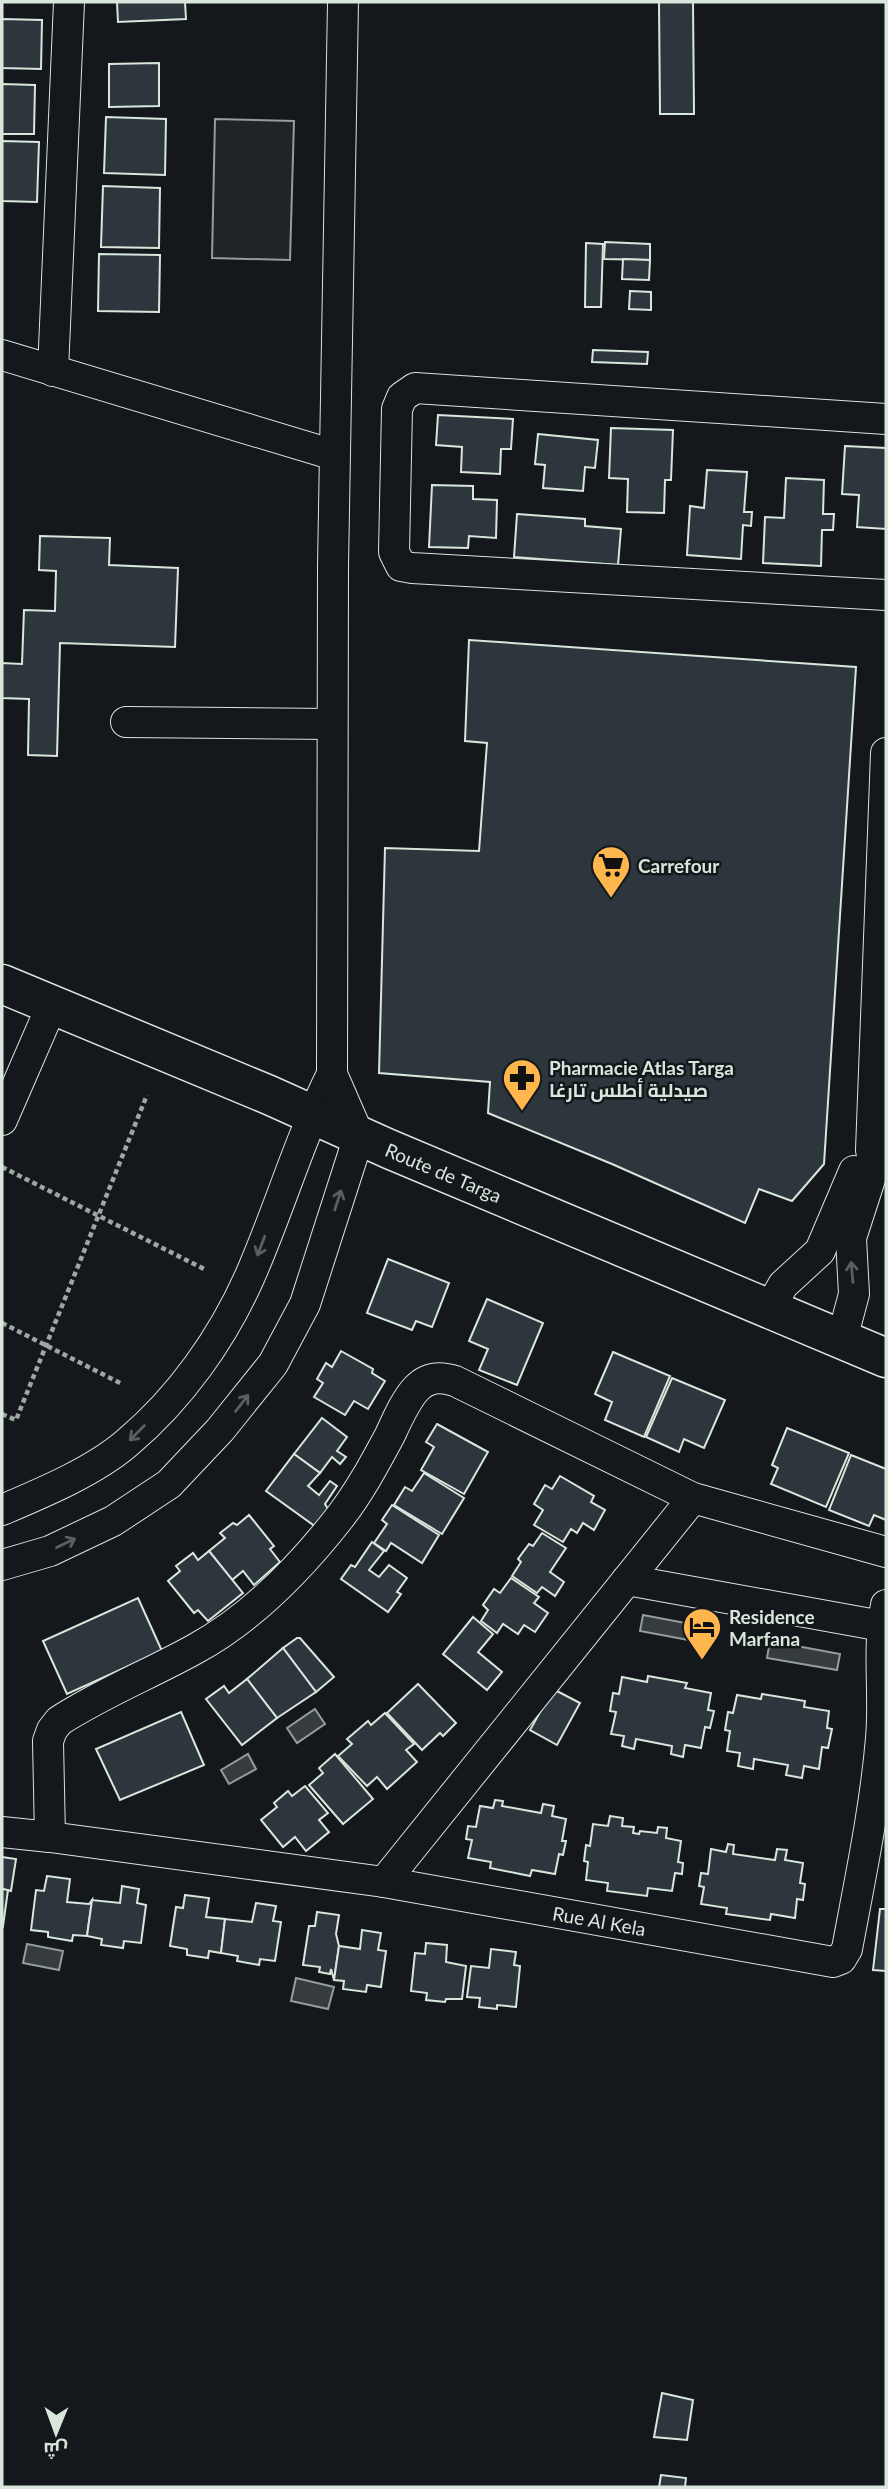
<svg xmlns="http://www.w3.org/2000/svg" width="888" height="2489" font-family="Lato,Cairo,sans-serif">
	<rect width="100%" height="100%" fill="#14181c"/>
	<polygon fill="#202428" stroke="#939e99" stroke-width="2" points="215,119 294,121 290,260 212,258"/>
	<g fill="#363b3e" stroke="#939e99" stroke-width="2">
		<polygon points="643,1615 712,1628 710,1644 640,1631"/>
		<polygon points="770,1641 840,1654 837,1670 767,1658"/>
		<polygon points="315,1709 325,1724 297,1743 287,1728"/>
		<polygon points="248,1754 256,1769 229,1784 221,1770"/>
		<polygon points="27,1944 63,1951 59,1970 23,1963"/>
		<polygon points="296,1978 334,1987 328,2009 291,2001"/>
	</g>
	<g fill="#2c363c" stroke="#d8e6dc" stroke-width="2">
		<polygon points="117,2 185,2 186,19 118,22"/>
		<polygon points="659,2 693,2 694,114 660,114"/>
		<polygon points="2,19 42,20 41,69 2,68"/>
		<polygon points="159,63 159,106 109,107 109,64"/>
		<polygon points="2,84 35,85 34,134 2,134"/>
		<polygon points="106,117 166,119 165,175 104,173"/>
		<polygon points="2,141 39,142 37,202 2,201"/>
		<polygon points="103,186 160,188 159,248 101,247"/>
		<polygon points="605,242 650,244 650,260 604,259"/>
		<polygon points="586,243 603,244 601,307 585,307"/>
		<polygon points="99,254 160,255 159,312 98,311"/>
		<polygon points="623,259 650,260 649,280 622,279"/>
		<polygon points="630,291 651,292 651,310 629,309"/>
		<polygon points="593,350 648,352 647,364 592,362"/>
		<polygon points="438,415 513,419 511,449 501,449 500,474 461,472 462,447 436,445"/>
		<polygon points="611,428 673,430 671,480 665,480 664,513 627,512 628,479 609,478"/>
		<polygon points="538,434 598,440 595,468 585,467 583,491 543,488 545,465 535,464"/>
		<polygon points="845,446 886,448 886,529 857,527 859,495 842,494"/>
		<polygon points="707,470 747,472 744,512 752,512 751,526 743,525 741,559 687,555 690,506 704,508"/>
		<polygon points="786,478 824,480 823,514 834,514 833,530 822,530 821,566 763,563 765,517 784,518"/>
		<polygon points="432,485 473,486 473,499 497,500 496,538 469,536 468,548 429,547"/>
		<polygon points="517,514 585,519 585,526 621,529 618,565 514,557"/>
		<polygon points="40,536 110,538 109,565 178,568 175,647 60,643 57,756 28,755 29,699 2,698 2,663 22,664 24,610 55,611 56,571 39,570"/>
		<polygon points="469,640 856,667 824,1164 792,1201 759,1189 745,1223 612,1164 488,1113 490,1082 379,1073 385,848 479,851 487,743 465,741"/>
		<polygon points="388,1259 449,1283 432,1327 416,1321 412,1330 367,1313"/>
		<polygon points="487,1299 543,1323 517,1385 479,1370 488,1349 469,1341"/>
		<polygon points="341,1351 373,1369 372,1373 385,1381 368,1409 354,1401 345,1415 314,1397 323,1383 317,1379 326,1363 332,1367"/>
		<polygon points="613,1352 670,1376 644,1437 605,1420 612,1402 595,1394"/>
		<polygon points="672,1378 725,1400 704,1448 684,1439 679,1452 646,1437"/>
		<polygon points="322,1418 347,1437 337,1451 346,1457 340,1464 332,1457 320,1473 294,1454"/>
		<polygon points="437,1424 488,1452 464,1494 421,1470 434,1447 426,1442"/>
		<polygon points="787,1428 849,1453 826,1507 771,1484 778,1468 772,1465"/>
		<polygon points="294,1454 320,1473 308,1486 319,1495 330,1481 337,1486 325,1504 328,1509 316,1527 266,1491"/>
		<polygon points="851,1455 886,1469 886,1520 874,1515 869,1526 829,1510"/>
		<polygon points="424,1473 464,1498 442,1534 394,1505 405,1487 412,1491"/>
		<polygon points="560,1476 594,1496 591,1502 605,1510 594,1530 583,1523 577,1533 571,1529 563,1542 534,1525 543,1510 534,1504 545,1485 552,1489"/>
		<polygon points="392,1505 439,1535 422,1563 391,1543 386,1551 374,1543 387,1524 382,1520"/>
		<polygon points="249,1515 274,1546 270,1549 280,1562 254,1585 243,1571 232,1580 209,1551 225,1538 220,1533 233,1523 237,1525"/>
		<polygon points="542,1533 566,1548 550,1572 564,1582 555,1596 542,1587 537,1593 512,1576 521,1562 518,1559 529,1544 533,1546"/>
		<polygon points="372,1542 384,1551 369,1570 379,1577 389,1565 407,1578 397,1592 401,1594 388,1612 341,1579 351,1565 355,1567"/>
		<polygon points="209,1551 243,1593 208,1621 198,1610 194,1613 168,1581 180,1571 176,1566 193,1553 198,1560"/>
		<polygon points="511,1578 539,1597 534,1603 548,1613 535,1632 524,1625 518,1634 503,1624 497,1633 481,1621 488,1610 483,1605 494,1589 500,1593"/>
		<polygon points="138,1598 162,1651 67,1694 43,1641"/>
		<polygon points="473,1617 493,1634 478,1652 502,1672 487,1690 443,1654"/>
		<polygon points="297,1638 300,1638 334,1677 316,1692 283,1648"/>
		<polygon points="283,1648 316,1692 277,1718 247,1679"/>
		<polygon points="648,1676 687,1683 685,1688 711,1693 708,1710 714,1711 710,1728 705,1727 701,1748 685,1745 683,1757 671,1754 672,1746 636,1739 634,1749 622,1746 624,1736 611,1734 616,1712 610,1711 613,1693 619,1694 622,1677 647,1682"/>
		<polygon points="247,1679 277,1718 242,1745 206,1699 224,1686 229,1693"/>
		<polygon points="418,1684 456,1723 443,1736 440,1733 422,1750 387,1713"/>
		<polygon points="553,1689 580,1703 557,1745 530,1730"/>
		<polygon points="762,1694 805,1701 804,1707 829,1711 827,1728 832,1729 828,1748 822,1747 819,1769 804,1766 802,1778 786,1775 788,1765 754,1759 753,1769 738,1766 740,1753 727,1751 730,1731 725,1730 728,1712 733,1713 737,1695 761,1699"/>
		<polygon points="181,1712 204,1765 120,1800 96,1749"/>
		<polygon points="385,1713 414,1744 406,1750 417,1762 387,1789 377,1777 367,1786 338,1756 352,1744 347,1739 368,1721 371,1725"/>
		<polygon points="335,1754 373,1799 343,1824 309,1785 323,1773 319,1768"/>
		<polygon points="305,1786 328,1813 319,1820 329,1832 306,1851 295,1837 283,1847 261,1820 277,1807 274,1803 288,1791 292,1796"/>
		<polygon points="495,1800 503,1801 502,1806 541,1813 543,1804 554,1806 552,1816 566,1819 562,1841 566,1841 563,1855 559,1854 555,1874 532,1870 530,1876 490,1868 491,1862 468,1858 472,1840 466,1839 468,1826 476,1827 480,1806 493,1808"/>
		<polygon points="610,1816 623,1818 622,1826 634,1827 633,1833 639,1834 640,1831 657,1833 658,1827 667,1828 666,1838 681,1841 678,1862 683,1863 682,1874 675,1873 672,1891 648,1888 647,1896 607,1891 608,1883 586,1880 588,1862 584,1861 586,1845 590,1846 593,1824 608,1826"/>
		<polygon points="728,1844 734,1845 733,1854 775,1860 777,1849 787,1850 785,1860 803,1863 800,1883 805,1884 803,1900 797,1899 795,1918 771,1914 770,1920 726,1914 727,1908 701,1904 704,1887 699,1886 701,1873 708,1874 711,1849 726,1852"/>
		<polygon points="2,1857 16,1859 11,1891 2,1889"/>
		<polygon points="47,1876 70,1879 67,1902 89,1904 92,1900 87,1936 73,1935 72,1941 48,1937 48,1932 31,1930 36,1890 44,1891"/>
		<polygon points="122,1886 139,1889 137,1903 146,1905 141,1943 124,1941 123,1948 101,1945 102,1939 87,1936 92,1900 120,1903"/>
		<polygon points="2,1889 8,1890 3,1926 2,1925"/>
		<polygon points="185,1895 209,1898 206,1917 225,1919 221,1953 209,1951 208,1958 187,1955 187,1949 170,1946 176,1907 183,1908"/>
		<polygon points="256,1903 276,1906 273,1921 281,1922 275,1961 260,1959 259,1965 237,1961 238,1956 221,1953 225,1919 252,1922"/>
		<polygon points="880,1909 886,1909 886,1971 873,1970"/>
		<polygon points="317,1912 339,1915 336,1934 339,1946 334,1980 331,1969 330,1974 319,1972 320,1967 303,1965 309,1926 315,1926"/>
		<polygon points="362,1930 381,1933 378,1950 386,1951 381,1987 367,1985 366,1992 343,1989 344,1981 334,1980 339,1946 360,1949"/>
		<polygon points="426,1943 447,1945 446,1962 466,1966 462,1999 446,1999 445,2002 426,2000 427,1993 411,1991 415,1953 425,1954"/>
		<polygon points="491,1949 516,1952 514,1965 520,1966 516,2007 497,2005 497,2009 479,2007 480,1998 467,1997 471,1966 489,1968"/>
		<polygon points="662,2393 693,2400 687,2440 654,2437"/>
		<polygon points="661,2475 686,2478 685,2487 659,2487"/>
	</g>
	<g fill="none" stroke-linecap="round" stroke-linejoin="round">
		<g stroke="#d8e6dc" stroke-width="32">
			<g id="minor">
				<polyline points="2,355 334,455"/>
				<polyline points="53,371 69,2"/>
				<polyline points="886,419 415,388 402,397 397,409 394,552 401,566 412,568 886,595"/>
				<polyline points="126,722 332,724"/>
				<polyline points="2,1120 52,1005"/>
				<polyline points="769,1310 783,1285 820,1251 854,1171"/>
				<polyline points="842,1339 854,1294 851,1238 871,1176 873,1161 871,1150 886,753"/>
				<path d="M2,1510C42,1493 95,1471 128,1442C180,1398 222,1339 250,1276C279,1210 299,1140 332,1074L333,566L343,2"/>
				<polyline points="2,1565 50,1551 113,1521 169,1484 220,1430 273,1364 305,1304 359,1136 332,1074"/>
				<polyline points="627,1580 882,1626"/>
				<path id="s1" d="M2,1832L50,1837L384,1882L833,1962L841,1959L847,1949C860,1879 875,1809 881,1738C885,1694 877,1648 886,1605"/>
				<path d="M50,1837L48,1741L52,1730L59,1721C102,1693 150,1674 195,1649C252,1618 301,1567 340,1517C360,1491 375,1463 390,1435C397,1420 405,1401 416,1389C427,1377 440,1376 455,1381L693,1498L886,1552"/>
				<polyline points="384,1882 693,1498"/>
			</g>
		</g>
		<g stroke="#d8e6dc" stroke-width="41">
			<g id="major">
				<path id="s2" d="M2,984L269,1095L389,1149L886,1358"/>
			</g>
		</g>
		<g stroke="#9da8a2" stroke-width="4.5" stroke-dasharray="5 3.5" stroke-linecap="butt">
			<polyline points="2,1167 204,1269"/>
			<polyline points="2,1323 122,1384"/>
			<polyline points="2,1414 16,1420 147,1095"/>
		</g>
		<use href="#minor" stroke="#14181c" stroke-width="30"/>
		<use href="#major" stroke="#14181c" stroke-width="38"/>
	</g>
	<defs><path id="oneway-shaft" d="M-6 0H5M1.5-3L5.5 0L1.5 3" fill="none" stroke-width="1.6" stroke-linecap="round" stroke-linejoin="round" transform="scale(1.75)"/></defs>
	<g stroke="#59605f">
		<use href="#oneway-shaft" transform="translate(338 1200) rotate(-72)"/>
		<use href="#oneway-shaft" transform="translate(261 1246) rotate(111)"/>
		<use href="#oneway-shaft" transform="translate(852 1272) rotate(-95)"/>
		<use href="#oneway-shaft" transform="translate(242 1403) rotate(-52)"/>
		<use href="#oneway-shaft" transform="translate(137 1433) rotate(135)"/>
		<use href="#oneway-shaft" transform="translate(66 1543) rotate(-26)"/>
	</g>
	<defs>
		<g id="supermarket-pin" transform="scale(2.0125)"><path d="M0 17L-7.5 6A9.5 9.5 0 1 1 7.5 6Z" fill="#ffb74d" stroke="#14181c"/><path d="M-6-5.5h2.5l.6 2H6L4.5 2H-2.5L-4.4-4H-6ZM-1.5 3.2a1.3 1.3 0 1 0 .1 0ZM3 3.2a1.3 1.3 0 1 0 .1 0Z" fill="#111"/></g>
		<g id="pharmacy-pin" transform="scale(2.0125)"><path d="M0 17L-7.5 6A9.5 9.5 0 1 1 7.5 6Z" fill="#ffb74d" stroke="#14181c"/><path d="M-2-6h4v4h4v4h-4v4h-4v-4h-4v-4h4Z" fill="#111"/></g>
		<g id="hotel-pin" transform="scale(2.0125)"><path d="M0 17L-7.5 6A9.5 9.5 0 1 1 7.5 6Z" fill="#ffb74d" stroke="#14181c"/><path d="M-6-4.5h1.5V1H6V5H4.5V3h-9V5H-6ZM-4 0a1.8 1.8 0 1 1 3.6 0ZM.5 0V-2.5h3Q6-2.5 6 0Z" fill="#111"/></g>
	</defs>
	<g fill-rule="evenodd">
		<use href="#supermarket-pin" x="611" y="865"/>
		<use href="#pharmacy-pin" x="522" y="1078"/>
		<use href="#hotel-pin" x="702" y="1627"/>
	</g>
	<g text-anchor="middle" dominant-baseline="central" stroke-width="5" stroke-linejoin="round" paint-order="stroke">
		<g font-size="19" font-weight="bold" fill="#d8e6dc" stroke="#14181c" text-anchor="start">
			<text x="638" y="865">Carrefour</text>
			<text x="549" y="1067">Pharmacie Atlas Targa<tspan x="549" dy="22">صيدلية أطلس تارغا</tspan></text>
			<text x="729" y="1616">Residence<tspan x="729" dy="22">Marfana</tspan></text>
		</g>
		<g font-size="19" fill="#d8e6dc" stroke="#14181c">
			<text stroke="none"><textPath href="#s2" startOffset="480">Route de Targa</textPath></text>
			<text stroke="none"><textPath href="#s1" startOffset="604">Rue Al Kela</textPath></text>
		</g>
	</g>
	<rect width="888" height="2489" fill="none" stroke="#d8e6dc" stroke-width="7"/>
	<g transform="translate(56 2433) rotate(181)" stroke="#14181c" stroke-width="5" paint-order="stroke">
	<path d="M0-5L12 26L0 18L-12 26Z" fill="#d8e6dc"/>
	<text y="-10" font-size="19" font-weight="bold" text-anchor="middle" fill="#d8e6dc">ش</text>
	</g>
</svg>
